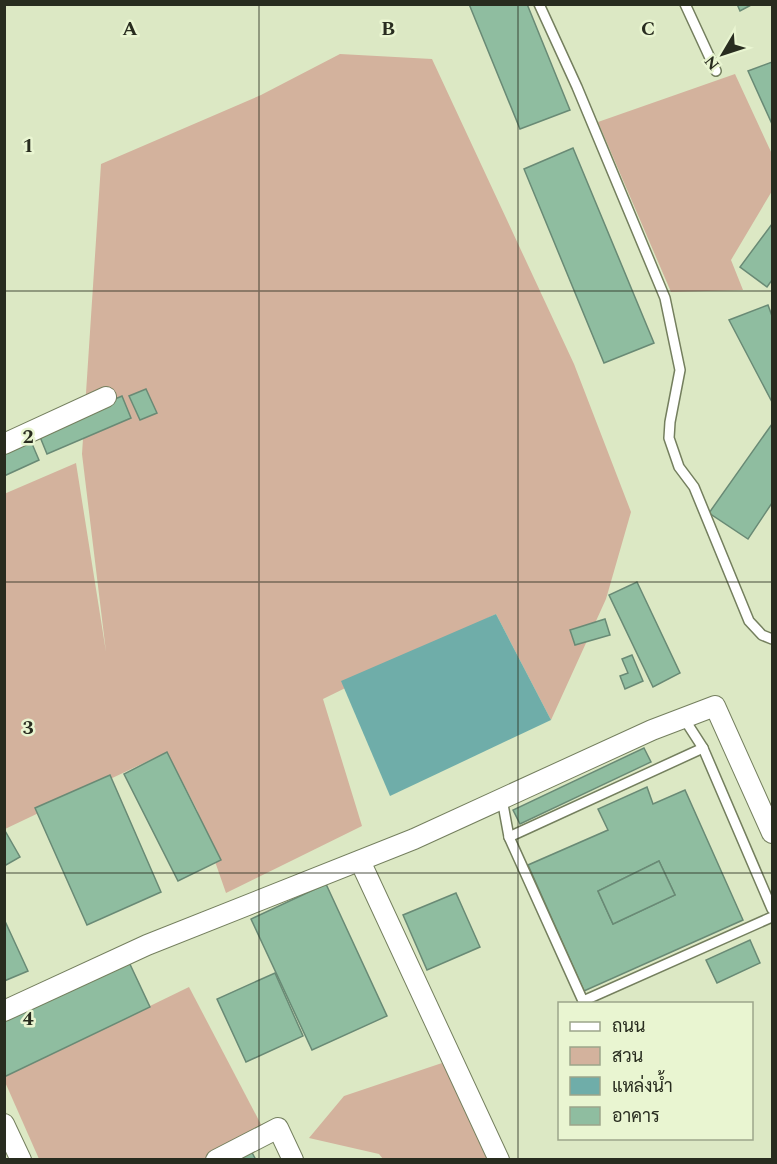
<svg xmlns="http://www.w3.org/2000/svg" width="777" height="1164" font-family="Spectral,Sarabun,serif">
	<rect width="100%" height="100%" fill="#dce8c4"/>
	<g fill="#d3b29d">
		<polygon points="340,54 432,59 574,364 631,512 606,599 551,720 496,614 323,699 362,826 226,893 197,810 167,752 5,829 4,494 76,463 106,652 82,454 101,164 261,95"/>
		<polygon points="735,74 772,154 772,191 731,260 743,290 671,292 598,122"/>
		<polygon points="189,987 266,1134 227,1159 39,1159 5,1082 4,1077"/>
		<polygon points="442,1063 476,1123 487,1159 383,1159 379,1154 309,1138 344,1096"/>
	</g>
	<polygon fill="#6fada9" points="496,614 551,720 390,796 341,681"/>
	<g fill="#8fbda0" stroke="#698a75" stroke-width="1.5" fill-rule="evenodd">
		<polygon points="469,4 527,4 570,110 520,129"/>
		<polygon points="737,4 753,4 740,11"/>
		<polygon points="772,62 772,124 748,71"/>
		<polygon points="573,148 654,343 604,363 524,169"/>
		<polygon points="772,224 772,280 767,287 740,267"/>
		<polygon points="768,305 772,316 772,402 729,320"/>
		<polygon points="146,389 157,413 140,420 129,396"/>
		<polygon points="122,396 131,418 47,454 38,432"/>
		<polygon points="772,424 772,503 748,539 709,513"/>
		<polygon points="30,439 39,460 4,476 4,450"/>
		<polygon points="637,582 680,673 653,687 609,595"/>
		<polygon points="605,619 610,635 575,645 570,630"/>
		<polygon points="632,655 643,681 625,689 620,676 628,673 622,659"/>
		<polygon points="644,748 651,762 520,824 513,810"/>
		<polygon points="167,752 221,860 178,881 124,774"/>
		<polygon points="110,775 161,892 87,925 35,808"/>
		<path d="M647,787L653,804L685,790L743,920L584,991L528,865L608,830L598,809ZM659,861L675,895L613,924L598,891Z"/>
		<polygon points="4,829 20,857 6,865 4,862"/>
		<polygon points="659,861 675,895 613,924 598,891"/>
		<polygon points="326,884 387,1016 312,1050 251,919"/>
		<polygon points="456,893 480,947 427,970 403,915"/>
		<polygon points="4,919 28,971 4,981"/>
		<polygon points="750,940 760,963 717,983 706,960"/>
		<polygon points="128,960 150,1007 4,1077 4,1019"/>
		<polygon points="275,973 303,1036 246,1062 217,999"/>
		<polygon points="249,1147 256,1160 228,1160"/>
	</g>
	<g fill="none" stroke-linecap="round" stroke-linejoin="round">
		<g stroke="#747f5e" stroke-width="12">
			<g id="lane">
				<polyline points="539,4 577,87 665,298 680,370 670,422 669,438 679,467 694,487 749,621 762,635 772,639"/>
				<polyline points="685,4 716,71"/>
				<polyline points="683,717 703,748 772,909"/>
				<polyline points="502,799 509,837 583,1001 772,917"/>
				<polyline points="509,837 703,748"/>
			</g>
		</g>
		<g stroke="#747f5e" stroke-width="22">
			<g id="street">
				<polyline points="4,444 106,397"/>
				<polyline points="360,861 499,1160"/>
				<polyline points="4,1011 147,945 414,839 652,730 715,706 772,833"/>
				<polyline points="4,1124 21,1160"/>
				<polyline points="216,1160 278,1128 293,1160"/>
			</g>
		</g>
		<use href="#lane" stroke="#fff" stroke-width="9"/>
		<use href="#street" stroke="#fff" stroke-width="20"/>
	</g>
	<path fill="none" stroke="#282c1f" stroke-width="1.5" stroke-opacity="0.55" d="M259,4V1160M518,4V1160M4,291H772M4,582H772M4,873H772"/>
	<g font-size="20" text-anchor="middle" font-weight="bold" fill="#282c1f" stroke="#e9f5d1" stroke-width="5" stroke-linejoin="round" paint-order="stroke">
		<text x="130" y="35">A</text>
		<text x="388" y="35">B</text>
		<text x="648" y="35">C</text>
		<text x="28" y="152">1</text>
		<text x="28" y="443">2</text>
		<text x="28" y="734">3</text>
		<text x="28" y="1025">4</text>
	</g>
	<rect width="777" height="1164" fill="none" stroke="#282c1f" stroke-width="12"/>
	<rect x="558" y="1002" width="195" height="138" fill="#e9f5d1" stroke="#9ca58a" stroke-width="1.5"/>
	<rect x="570" y="1022" width="30" height="9" fill="#ffffff" stroke="#9ca58a" stroke-width="1.5"/>
	<text x="612" y="1032" font-size="18" fill="#282c1f">ถนน</text>
	<rect x="570" y="1047" width="30" height="18" fill="#d3b29d" stroke="#9ca58a" stroke-width="1.5"/>
	<text x="612" y="1062" font-size="18" fill="#282c1f">สวน</text>
	<rect x="570" y="1077" width="30" height="18" fill="#6fada9" stroke="#9ca58a" stroke-width="1.5"/>
	<text x="612" y="1092" font-size="18" fill="#282c1f">แหล่งน้ำ</text>
	<rect x="570" y="1107" width="30" height="18" fill="#8fbda0" stroke="#9ca58a" stroke-width="1.5"/>
	<text x="612" y="1122" font-size="18" fill="#282c1f">อาคาร</text>
	<g transform="translate(723 54) rotate(231)" stroke="#e9f5d1" stroke-width="4.5" paint-order="stroke">
	<path d="M0-4.5L10 22L0 15L-10 22Z" fill="#282c1f"/>
	<text y="-9" font-size="16" font-weight="bold" text-anchor="middle" fill="#282c1f">N</text>
	</g>
</svg>
